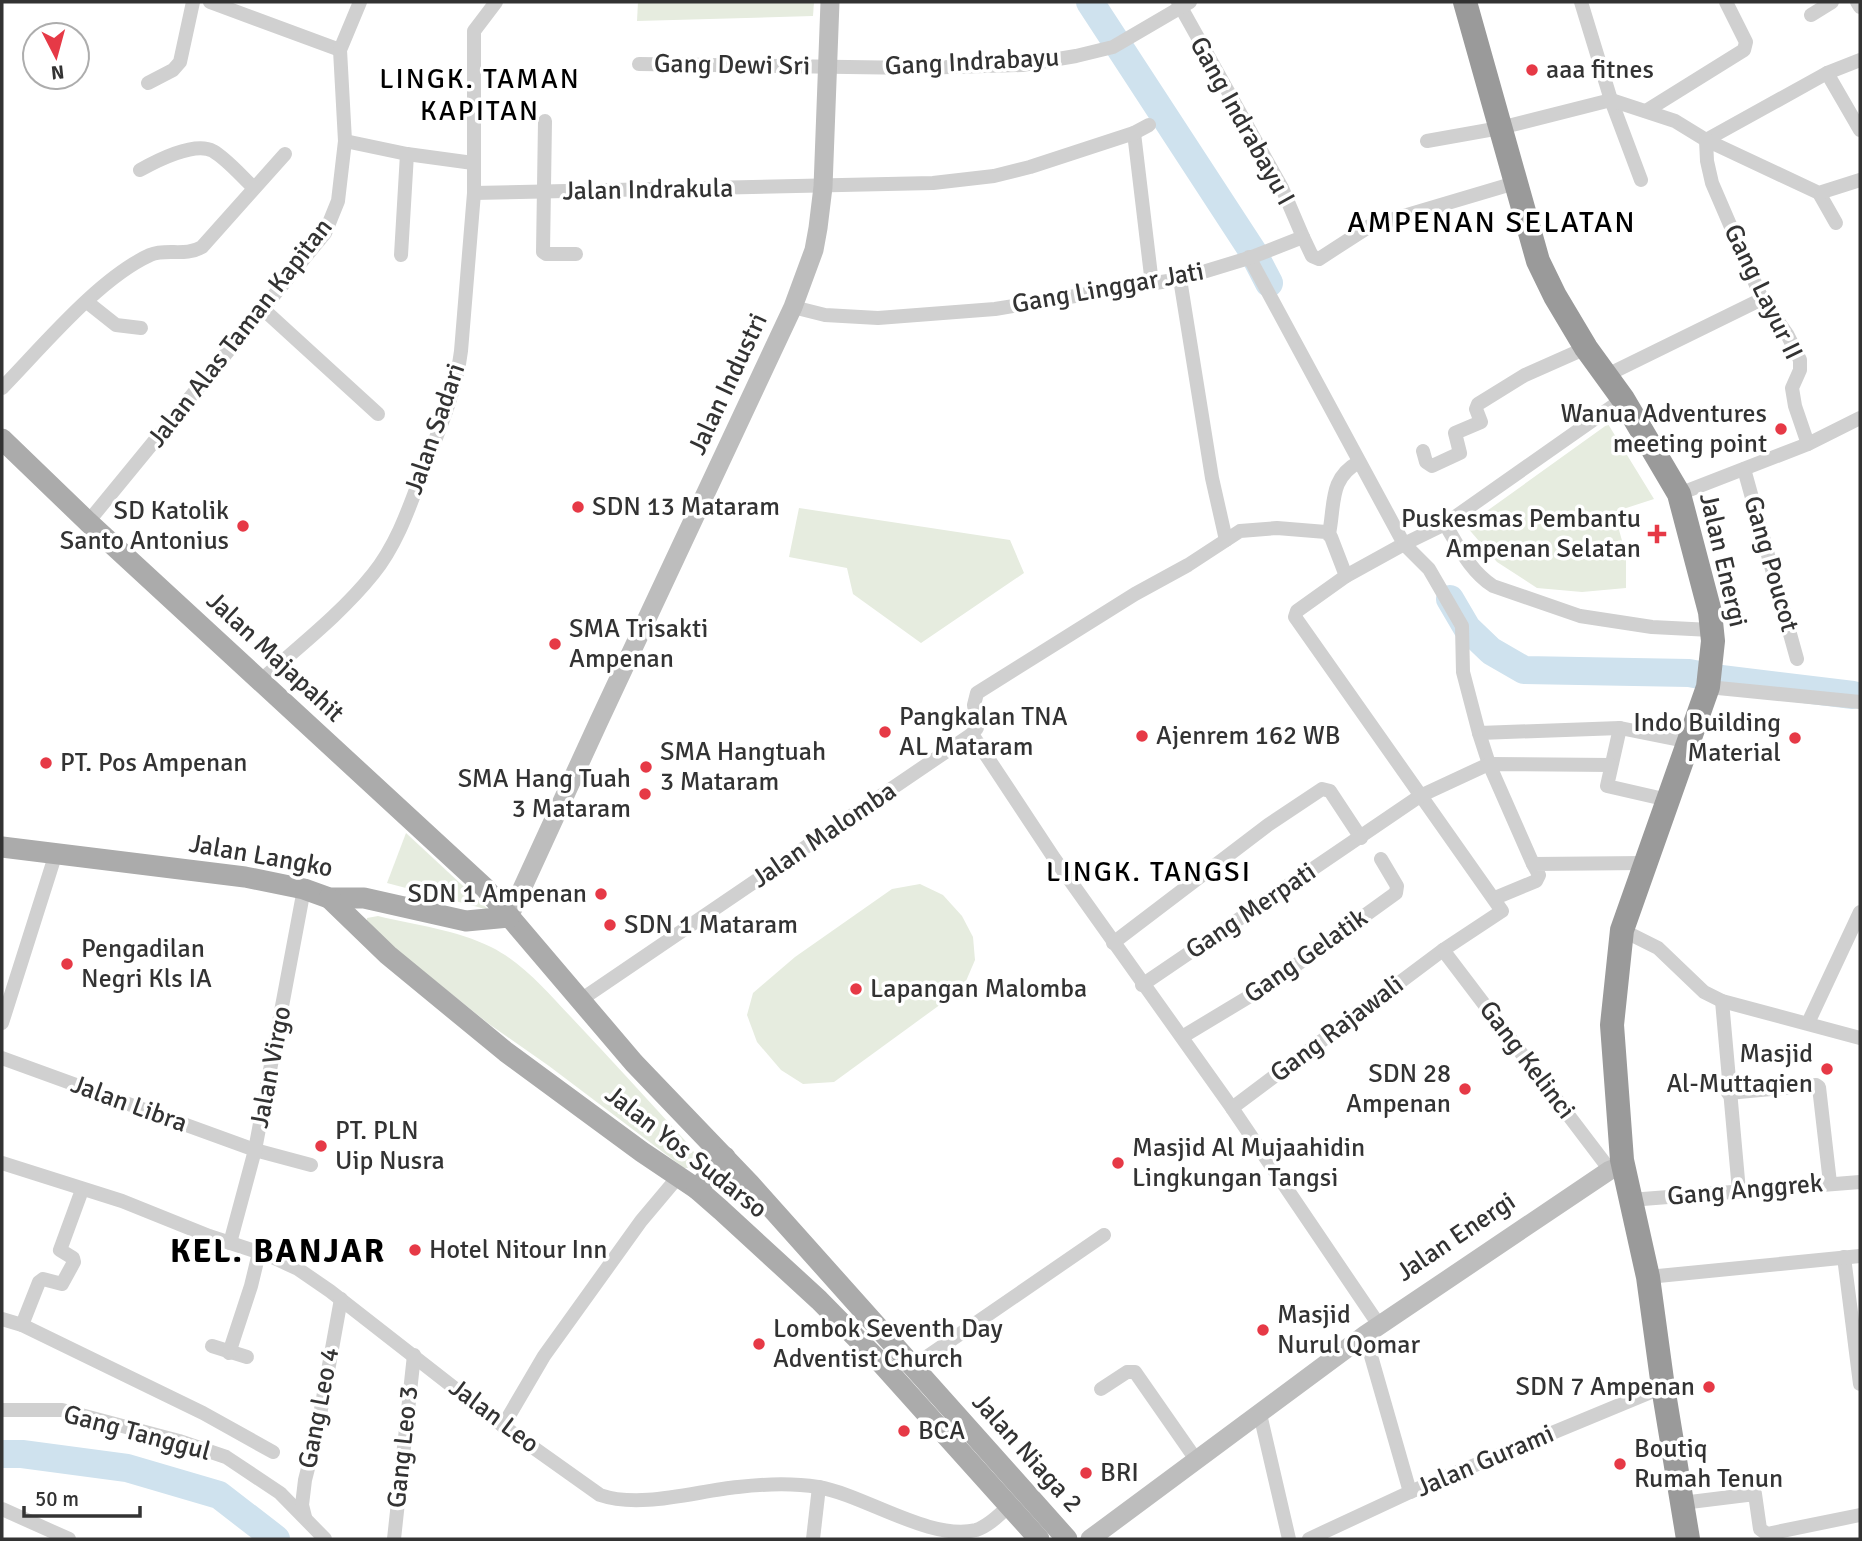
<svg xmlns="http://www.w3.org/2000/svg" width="1862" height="1541" font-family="Signika,sans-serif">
	<rect width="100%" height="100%" fill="#fff"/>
	<g fill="#e6ecdf">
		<polygon points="638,2 814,2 813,16 637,21"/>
		<polygon points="1608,424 1654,499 1614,512 1626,555 1626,588 1582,592 1537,588 1497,562 1466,526"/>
		<polygon points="799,508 1010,540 1024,573 921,643 853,594 847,568 789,557"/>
		<polygon points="406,833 489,910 387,883"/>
		<polygon points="920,884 943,895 962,916 973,937 975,960 963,988 834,1082 803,1084 781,1070 757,1042 747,1015 753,993 795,957 892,889"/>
		<path d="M378,916C415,925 457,930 491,947C523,963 547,992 571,1017C612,1060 651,1104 691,1147L699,1161L693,1168H684L549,1066L489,1024L367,926V918Z"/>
	</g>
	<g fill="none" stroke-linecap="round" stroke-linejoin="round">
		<g stroke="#cfe2ee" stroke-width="28">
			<polyline points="1090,2 1253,252 1269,283"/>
			<polyline points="1450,599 1467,628 1491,651 1524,670 1689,673 1721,679 1853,695"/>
			<polyline points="2,1454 22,1454 127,1468 219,1495 276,1539"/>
		</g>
		<g stroke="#d0d0d0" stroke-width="14">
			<polyline points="210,2 340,50"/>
			<polyline points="1178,2 1282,188 1303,237"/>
			<polyline points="1581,2 1611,100 1641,180"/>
			<polyline points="1857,2 1860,7"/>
			<polyline points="1811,15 1832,2"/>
			<polyline points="639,64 917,68 1022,65 1076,56 1113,47 1190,2"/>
			<polyline points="1827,73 1860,130"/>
			<polyline points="148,83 173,70 180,62 193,2"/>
			<polyline points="1646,111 1744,50 1746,42 1726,2"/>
			<polyline points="545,121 543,252 546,254 576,254"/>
			<polyline points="1134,133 1152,284"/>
			<polyline points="345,141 407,154 473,163"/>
			<polyline points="1427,141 1500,128 1611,100 1675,121 1706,140 1827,73 1860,60"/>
			<path d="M140,170C156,161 195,141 213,151C228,160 241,176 254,188"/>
			<polyline points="474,193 933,183 994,176 1030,167 1134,133 1149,125"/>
			<polyline points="1819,193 1836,223"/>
			<polyline points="401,255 407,154"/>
			<polyline points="1249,257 1404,544 1346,576"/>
			<polyline points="1180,279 1212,478 1226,540"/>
			<polyline points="87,302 116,325 141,328"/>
			<polyline points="793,307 825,315 878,318 995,309 1180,279 1252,257 1303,237 1312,256 1319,259 1370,226 1515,183"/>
			<polyline points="263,309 378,414"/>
			<polyline points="1607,375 1762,299"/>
			<path d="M2,388C42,347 99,278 150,255C167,248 185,257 202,247L285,154"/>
			<polyline points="1808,444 1795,406 1792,388 1800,370 1800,360 1787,334 1762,299 1712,183 1707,161 1706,140 1819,193 1860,180"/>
			<polyline points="1423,451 1426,462 1432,466 1460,453 1455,433 1481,422 1476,409 1478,404 1525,375 1586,348"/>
			<polyline points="1744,469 1797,659"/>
			<polyline points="1679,494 1808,444 1860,418"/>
			<polyline points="88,522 325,233 338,201 345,141 340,50 360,2"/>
			<path d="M1445,524C1459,547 1470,571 1493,586L1580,616L1652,627L1711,630"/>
			<path d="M1329,534C1335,504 1329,478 1359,462"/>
			<path d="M260,681C298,647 341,614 373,574C398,543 410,505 424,468C439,430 456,392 461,351L474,193V31L496,2"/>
			<polyline points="1708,687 1860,702"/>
			<polyline points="1620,728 1607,786 1668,800"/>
			<polyline points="1479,733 1620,728 1690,742"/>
			<polyline points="972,734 977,728 974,705 977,693 1135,594 1188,565 1240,531 1277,528 1326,532 1331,537 1346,576 1297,611 1295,617 1502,911 1443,950 1232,1108"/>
			<polyline points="1533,864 1489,764 1479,733 1463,672 1462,626 1429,569 1404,544 1445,524 1623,399"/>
			<polyline points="1495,898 1536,881 1539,875 1533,864 1645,863"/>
			<polyline points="1622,930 1658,948 1704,992 1722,1001 1860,1038"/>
			<polyline points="1113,943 1268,825 1322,789 1330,791 1361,838"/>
			<polyline points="1443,950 1610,1170"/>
			<polyline points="1142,985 1420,796 1489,764 1611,765"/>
			<polyline points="579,1001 972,734 1054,858 1232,1108 1379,1325"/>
			<polyline points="1722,1001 1739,1191"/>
			<polyline points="2,1023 56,853"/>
			<polyline points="1808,1023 1860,912"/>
			<polyline points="1182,1037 1270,984 1396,893 1397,886 1381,859"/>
			<polyline points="2,1058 255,1150 311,1165"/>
			<polyline points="1728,1093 1816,1085 1819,1087 1830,1183"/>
			<path d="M2,1163L122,1201L209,1236L270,1256L298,1269L330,1291L503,1426L600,1495C641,1509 696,1491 738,1487C764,1484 793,1483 818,1487C865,1495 929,1541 976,1530C989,1526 1000,1514 1010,1505"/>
			<polyline points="1630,1200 1860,1182"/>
			<polyline points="230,1243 255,1150 304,889"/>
			<polyline points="1844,1257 1860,1384"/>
			<polyline points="1648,1277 1860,1256"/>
			<polyline points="2,1319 22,1325 203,1413 273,1452"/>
			<polyline points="22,1325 39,1282 43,1279 62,1284 74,1262 73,1258 60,1250 82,1190"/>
			<polyline points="1365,1335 1410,1492"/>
			<polyline points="212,1346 247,1357"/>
			<polyline points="229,1353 251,1286 259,1253"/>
			<polyline points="912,1367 1104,1235"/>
			<polyline points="1101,1389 1127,1372 1135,1372 1197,1461"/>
			<polyline points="2,1410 62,1410 179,1441 226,1457 280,1493 325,1539"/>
			<polyline points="1260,1414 1289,1539"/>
			<polyline points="503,1426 544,1356 641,1221 678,1177"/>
			<polyline points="1682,1503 1755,1494 1760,1529 1767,1534 1860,1515"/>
			<polyline points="2,1509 69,1539"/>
			<polyline points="305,1517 302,1505 305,1480 316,1437 341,1299"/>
			<polyline points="394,1539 414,1355"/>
			<polyline points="813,1539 819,1487"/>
			<polyline points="1309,1539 1410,1492 1663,1387"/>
		</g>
		<g stroke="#bdbdbd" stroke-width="19">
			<polyline points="509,917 599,721 793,307 814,250 818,228 823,187 830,2"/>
			<polyline points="1090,1539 1365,1335 1610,1170 1623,1165"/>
		</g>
		<g stroke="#ababab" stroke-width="21">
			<polyline points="2,439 88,522 485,888 634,1063 750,1184 1067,1539"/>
			<polyline points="2,847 245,877 304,889 329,898 364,898 466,921 509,917"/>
			<polyline points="329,898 388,955 506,1052 642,1152 697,1189 721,1210 819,1300 881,1363 1039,1539"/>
			<polyline points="697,1189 725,1157"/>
		</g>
		<polyline stroke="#9a9a9a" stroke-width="24" points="1465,2 1538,261 1555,296 1586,348 1623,399 1679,494 1710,612 1713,641 1708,687 1622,930 1612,1025 1622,1160 1648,1277 1663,1387 1688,1539"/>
	</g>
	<g fill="#e63946" stroke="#fff" stroke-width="2.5">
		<circle cx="1532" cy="70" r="7"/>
		<circle cx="1781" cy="429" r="7"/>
		<circle cx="578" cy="507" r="7"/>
		<circle cx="243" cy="526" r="7"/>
		<path d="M1653.5 523.5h7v7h7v7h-7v7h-7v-7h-7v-7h7z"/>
		<circle cx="555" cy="644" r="7"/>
		<circle cx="885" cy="732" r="7"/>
		<circle cx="1142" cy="736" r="7"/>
		<circle cx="1795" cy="738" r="7"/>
		<circle cx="46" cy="763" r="7"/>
		<circle cx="646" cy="767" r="7"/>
		<circle cx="645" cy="794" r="7"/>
		<circle cx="601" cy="894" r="7"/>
		<circle cx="610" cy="925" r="7"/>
		<circle cx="67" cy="964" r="7"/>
		<circle cx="856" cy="989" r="7"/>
		<circle cx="1827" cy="1069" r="7"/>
		<circle cx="1465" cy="1089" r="7"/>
		<circle cx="321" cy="1146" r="7"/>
		<circle cx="1118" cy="1163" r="7"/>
		<circle cx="415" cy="1250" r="7"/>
		<circle cx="1263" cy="1330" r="7"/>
		<circle cx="759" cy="1344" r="7"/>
		<circle cx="1709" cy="1387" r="7"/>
		<circle cx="904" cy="1431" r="7"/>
		<circle cx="1620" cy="1464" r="7"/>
		<circle cx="1086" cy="1473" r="7"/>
	</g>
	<g text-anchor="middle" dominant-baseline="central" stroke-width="7" stroke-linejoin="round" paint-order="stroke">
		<g font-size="26" fill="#333" stroke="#fff">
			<text transform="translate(972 62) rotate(-3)">Gang Indrabayu</text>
			<text transform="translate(732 65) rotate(1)">Gang Dewi Sri</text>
			<text transform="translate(1242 121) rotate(61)">Gang Indrabayu I</text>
			<text transform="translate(648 190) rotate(-1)">Jalan Indrakula</text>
			<text transform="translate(1108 288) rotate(-10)">Gang Linggar Jati</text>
			<text transform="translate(1763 292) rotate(64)">Gang Layur II</text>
			<text transform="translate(240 333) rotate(-52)">Jalan Alas Taman Kapitan</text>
			<text transform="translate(728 384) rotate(-65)">Jalan Industri</text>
			<text transform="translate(435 429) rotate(-71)">Jalan Sadari</text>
			<text transform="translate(1723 560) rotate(77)">Jalan Energi</text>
			<text transform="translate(1771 564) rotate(74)">Gang Poucot</text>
			<text transform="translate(275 657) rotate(43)">Jalan Majapahit</text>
			<text transform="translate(824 835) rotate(-34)">Jalan Malomba</text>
			<text transform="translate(261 856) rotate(10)">Jalan Langko</text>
			<text transform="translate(1251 911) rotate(-34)">Gang Merpati</text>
			<text transform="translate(1306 956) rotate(-35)">Gang Gelatik</text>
			<text transform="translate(1337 1029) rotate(-37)">Gang Rajawali</text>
			<text transform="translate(1527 1060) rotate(53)">Gang Kelinci</text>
			<text transform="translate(271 1067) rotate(-79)">Jalan Virgo</text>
			<text transform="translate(129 1104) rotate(20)">Jalan Libra</text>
			<text transform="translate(686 1152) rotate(38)">Jalan Yos Sudarso</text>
			<text transform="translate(1745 1190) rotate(-5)">Gang Anggrek</text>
			<text transform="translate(1456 1237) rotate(-34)">Jalan Energi</text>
			<text transform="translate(319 1408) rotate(-79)">Gang Leo 4</text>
			<text transform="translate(494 1416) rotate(37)">Jalan Leo</text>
			<text transform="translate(137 1433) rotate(15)">Gang Tanggul</text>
			<text transform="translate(403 1447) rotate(-84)">Gang Leo 3</text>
			<text transform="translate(1027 1453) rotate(48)">Jalan Niaga 2</text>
			<text transform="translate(1485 1461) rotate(-23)">Jalan Gurami</text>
		</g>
		<g font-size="26" fill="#333" stroke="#fff" text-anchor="start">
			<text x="1546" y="70">aaa fitnes</text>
			<text x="1767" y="414" text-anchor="end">Wanua Adventures<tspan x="1767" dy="30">meeting point</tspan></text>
			<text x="592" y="507">SDN 13 Mataram</text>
			<text x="229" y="511" text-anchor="end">SD Katolik<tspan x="229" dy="30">Santo Antonius</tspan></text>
			<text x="1641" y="519" text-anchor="end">Puskesmas Pembantu<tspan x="1641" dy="30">Ampenan Selatan</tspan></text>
			<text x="569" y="629">SMA Trisakti<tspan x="569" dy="30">Ampenan</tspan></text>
			<text x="899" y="717">Pangkalan TNA<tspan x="899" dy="30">AL Mataram</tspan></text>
			<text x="1781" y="723" text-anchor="end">Indo Building<tspan x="1781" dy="30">Material</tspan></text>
			<text x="1156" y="736">Ajenrem 162 WB</text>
			<text x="660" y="752">SMA Hangtuah<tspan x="660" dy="30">3 Mataram</tspan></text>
			<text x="60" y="763">PT. Pos Ampenan</text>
			<text x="631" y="779" text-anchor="end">SMA Hang Tuah<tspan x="631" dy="30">3 Mataram</tspan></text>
			<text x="587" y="894" text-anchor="end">SDN 1 Ampenan</text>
			<text x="624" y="925">SDN 1 Mataram</text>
			<text x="81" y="949">Pengadilan<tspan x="81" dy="30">Negri Kls IA</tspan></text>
			<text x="870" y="989">Lapangan Malomba</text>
			<text x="1813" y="1054" text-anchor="end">Masjid<tspan x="1813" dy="30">Al-Muttaqien</tspan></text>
			<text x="1451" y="1074" text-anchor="end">SDN 28<tspan x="1451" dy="30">Ampenan</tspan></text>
			<text x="335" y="1131">PT. PLN<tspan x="335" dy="30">Uip Nusra</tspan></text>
			<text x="1132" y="1148">Masjid Al Mujaahidin<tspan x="1132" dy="30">Lingkungan Tangsi</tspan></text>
			<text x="429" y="1250">Hotel Nitour Inn</text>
			<text x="1277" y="1315">Masjid<tspan x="1277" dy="30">Nurul Qomar</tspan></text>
			<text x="773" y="1329">Lombok Seventh Day<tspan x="773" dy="30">Adventist Church</tspan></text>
			<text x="1695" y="1387" text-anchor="end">SDN 7 Ampenan</text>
			<text x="918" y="1431">BCA</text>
			<text x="1634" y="1449">Boutiq<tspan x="1634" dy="30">Rumah Tenun</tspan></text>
			<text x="1100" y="1473">BRI</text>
		</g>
		<g font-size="28" letter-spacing="2" fill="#000" stroke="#fff">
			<text x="480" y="79">LINGK. TAMAN<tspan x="480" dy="32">KAPITAN</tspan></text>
			<text x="1149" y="872">LINGK. TANGSI</text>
		</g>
		<g font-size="30" letter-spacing="2" fill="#000" stroke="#fff">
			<text x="1492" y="222">AMPENAN SELATAN</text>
		</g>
		<g font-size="33" font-weight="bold" letter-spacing="2" fill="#000" stroke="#fff">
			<text x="278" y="1251">KEL. BANJAR</text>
		</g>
	</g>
	<rect width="1862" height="1541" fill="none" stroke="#333333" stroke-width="7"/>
	<g transform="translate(56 56) rotate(174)"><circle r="33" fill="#ffffff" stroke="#adadad" stroke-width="2"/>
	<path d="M0-5L12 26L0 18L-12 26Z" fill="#e63946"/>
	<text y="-10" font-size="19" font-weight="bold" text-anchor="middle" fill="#333333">N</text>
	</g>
	<path d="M24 1506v10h116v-10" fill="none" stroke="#333333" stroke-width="3.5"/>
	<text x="35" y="1506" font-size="21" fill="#333333" stroke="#ffffff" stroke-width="5" paint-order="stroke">50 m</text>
</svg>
